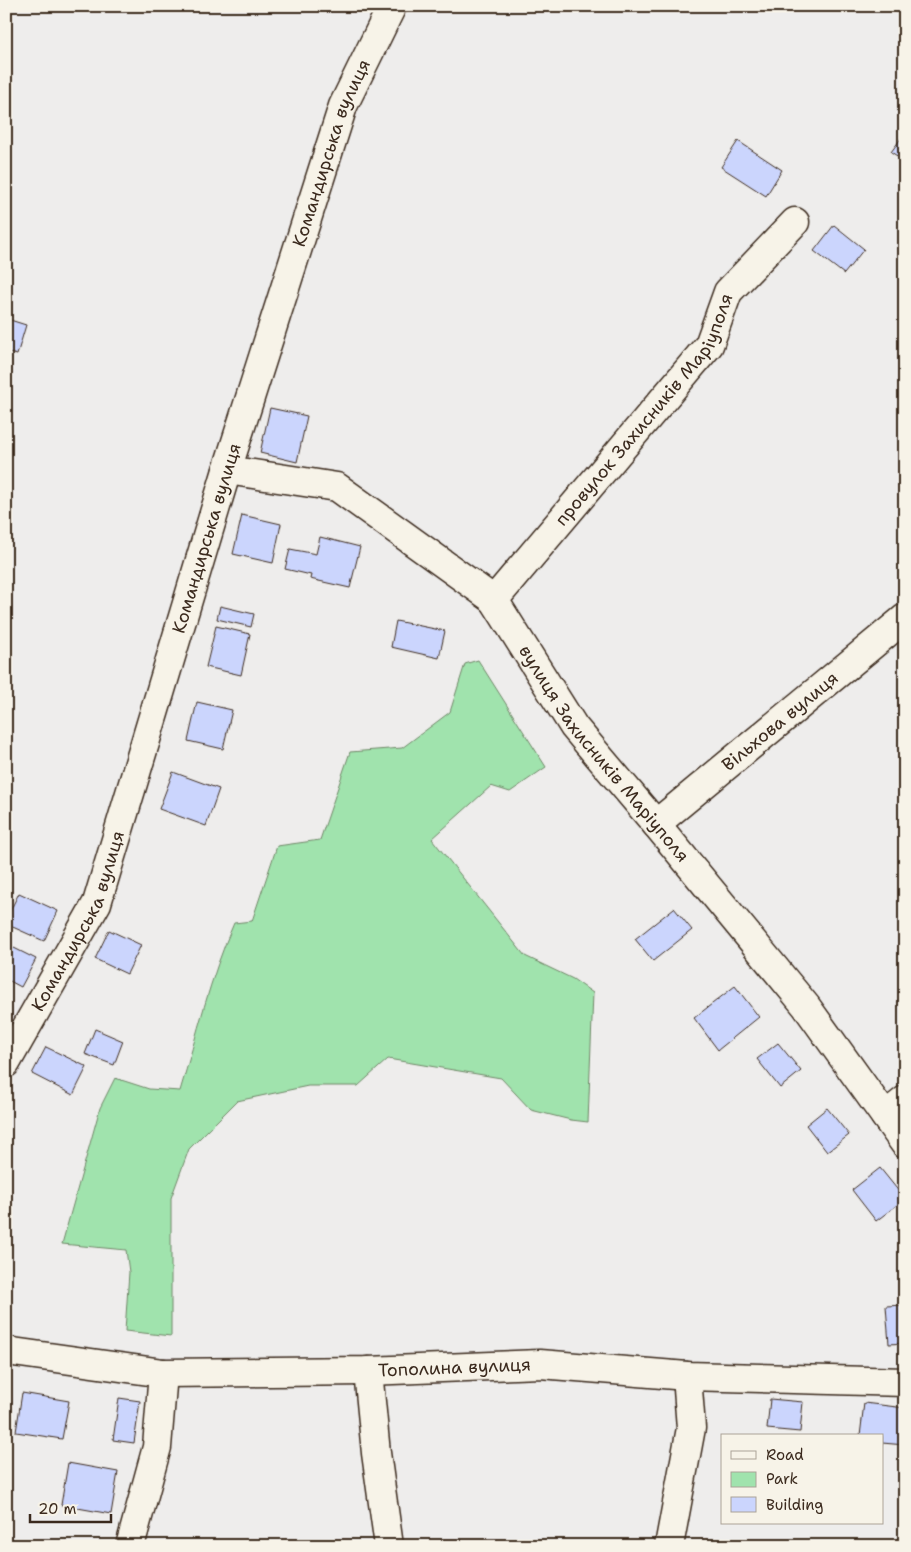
<svg xmlns="http://www.w3.org/2000/svg" width="911" height="1552" font-family="'Shantell Sans',sans-serif">
	<rect width="100%" height="100%" fill="#eeedec"/>
	<filter id="ink" filterUnits="userSpaceOnUse"><feTurbulence type="fractalNoise" baseFrequency=".02" numOctaves="2"/><feDisplacementMap in="SourceGraphic" scale="10" xChannelSelector="R" yChannelSelector="G"/><feConvolveMatrix kernelMatrix="1 2 1 2 8 2 1 2 1" color-interpolation-filters="sRGB"/></filter>
	<g filter="url(#ink)">
		<path fill="#a0e3ad" stroke="#6e8666" d="M478,660L546,767L510,792L491,786L432,839L525,956L573,979L593,993L588,1122L571,1120L531,1110L501,1078L388,1059L358,1086H308L237,1101L189,1149L171,1198V1336L125,1331L129,1272L126,1250L62,1244L100,1108L115,1078L149,1089L180,1091C197,1035 210,977 234,923L252,921L277,846L320,840L350,752L402,748L450,712L465,664Z"/>
		<g fill="#cbd5fd" stroke="#3b2a1e">
			<polygon points="889,6 903,6 898,13"/>
			<polygon points="905,133 905,161 891,152"/>
			<polygon points="738,141 782,170 766,196 721,167"/>
			<polygon points="834,225 864,249 844,274 814,251"/>
			<polygon points="7,319 26,325 17,355 6,352"/>
			<polygon points="270,408 307,416 297,462 260,453"/>
			<polygon points="242,515 281,524 273,563 233,554"/>
			<polygon points="320,537 360,547 350,588 310,579 311,575 285,569 290,549 316,554"/>
			<polygon points="220,606 254,614 251,627 217,619"/>
			<polygon points="396,621 445,631 439,658 391,647"/>
			<polygon points="216,626 250,634 241,675 206,667"/>
			<polygon points="197,702 232,710 223,749 188,741"/>
			<polygon points="173,772 219,789 206,826 159,809"/>
			<polygon points="19,893 58,911 44,941 6,924 6,919"/>
			<polygon points="674,908 692,930 653,961 635,939"/>
			<polygon points="109,930 141,945 127,974 95,959"/>
			<polygon points="6,944 36,959 21,987 6,979"/>
			<polygon points="735,986 759,1017 718,1050 694,1018"/>
			<polygon points="95,1029 123,1041 114,1065 85,1054"/>
			<polygon points="778,1043 801,1071 780,1088 757,1059"/>
			<polygon points="46,1047 87,1067 73,1095 32,1074"/>
			<polygon points="827,1108 849,1135 827,1152 806,1125"/>
			<polygon points="880,1168 905,1199 876,1221 852,1190"/>
			<polygon points="905,1305 905,1343 889,1344 886,1306"/>
			<polygon points="22,1393 69,1401 62,1439 16,1432"/>
			<polygon points="119,1398 140,1401 134,1443 113,1440"/>
			<polygon points="770,1399 803,1402 800,1432 767,1429"/>
			<polygon points="864,1403 905,1408 905,1445 882,1443 882,1436 860,1436"/>
			<polygon points="68,1463 118,1472 111,1514 61,1505"/>
		</g>
		<g fill="none" stroke-linecap="round" stroke-linejoin="round">
			<g stroke="#3b2a1e" stroke-width="31">
				<g id="minor">
					<path id="s1" d="M227,470L337,487L494,600L574,727L656,824L806,1006L905,1144"/>
					<path id="s2" d="M494,600L709,345L728,292L795,222"/>
					<path id="s3" d="M656,824L905,618"/>
					<path id="s4" d="M6,1063L97,903L227,470L343,106L392,6"/>
					<polyline points="885,1116 905,1100"/>
					<path id="s5" d="M6,1351L163,1373L368,1371L540,1364L687,1376L905,1382"/>
					<polyline points="368,1371 376,1453 389,1546"/>
					<polyline points="130,1546 157,1447 163,1373"/>
					<polyline points="669,1546 691,1428 687,1376"/>
				</g>
			</g>
			<use href="#minor" stroke="#f7f3e8" stroke-width="28"/>
		</g>
	</g>
	<g text-anchor="middle" dominant-baseline="central" stroke-width="4" stroke-linejoin="round" paint-order="stroke">
		<g font-size="18" fill="#3b2a1e" stroke="#f7f3e8">
			<text stroke="none"><textPath href="#s4" startOffset="970">Командирська вулиця</textPath></text>
			<text stroke="none"><textPath href="#s2" startOffset="244">провулок Захисників Маріуполя</textPath></text>
			<text stroke="none"><textPath href="#s4" startOffset="565">Командирська вулиця</textPath></text>
			<text stroke="none"><textPath href="#s3" startOffset="161">Вільхова вулиця</textPath></text>
			<text stroke="none"><textPath href="#s1" startOffset="494">вулиця Захисників Маріуполя</textPath></text>
			<text stroke="none"><textPath href="#s4" startOffset="160">Командирська вулиця</textPath></text>
			<text stroke="none"><textPath href="#s5" startOffset="450">Тополина вулиця</textPath></text>
		</g>
	</g>
	<rect width="911" height="1552" fill="none" stroke="#f7f3e8" stroke-width="25"/>
	<rect x="12" y="12" width="886" height="1527" fill="none" stroke="#3b2a1e" stroke-width="2" filter="url(#ink)"/>
	<rect x="721" y="1434" width="162" height="90" fill="#f7f3e8" stroke="#aca397"/>
	<rect x="731" y="1451" width="25" height="8" fill="#f7f3e8" stroke="#aca397"/>
	<text x="766" y="1460" font-size="15" fill="#3b2a1e">Road</text>
	<rect x="731" y="1472" width="25" height="15" fill="#a0e3ad" stroke="#aca397"/>
	<text x="766" y="1484" font-size="15" fill="#3b2a1e">Park</text>
	<rect x="731" y="1497" width="25" height="15" fill="#cbd5fd" stroke="#aca397"/>
	<text x="766" y="1510" font-size="15" fill="#3b2a1e">Building</text>
	<path d="M30 1514v8h81v-8" fill="none" stroke="#3b2a1e" stroke-width="2.5"/>
	<text x="38" y="1514" font-size="15" fill="#3b2a1e" stroke="#f7f3e8" stroke-width="4" paint-order="stroke">20 m</text>
</svg>
